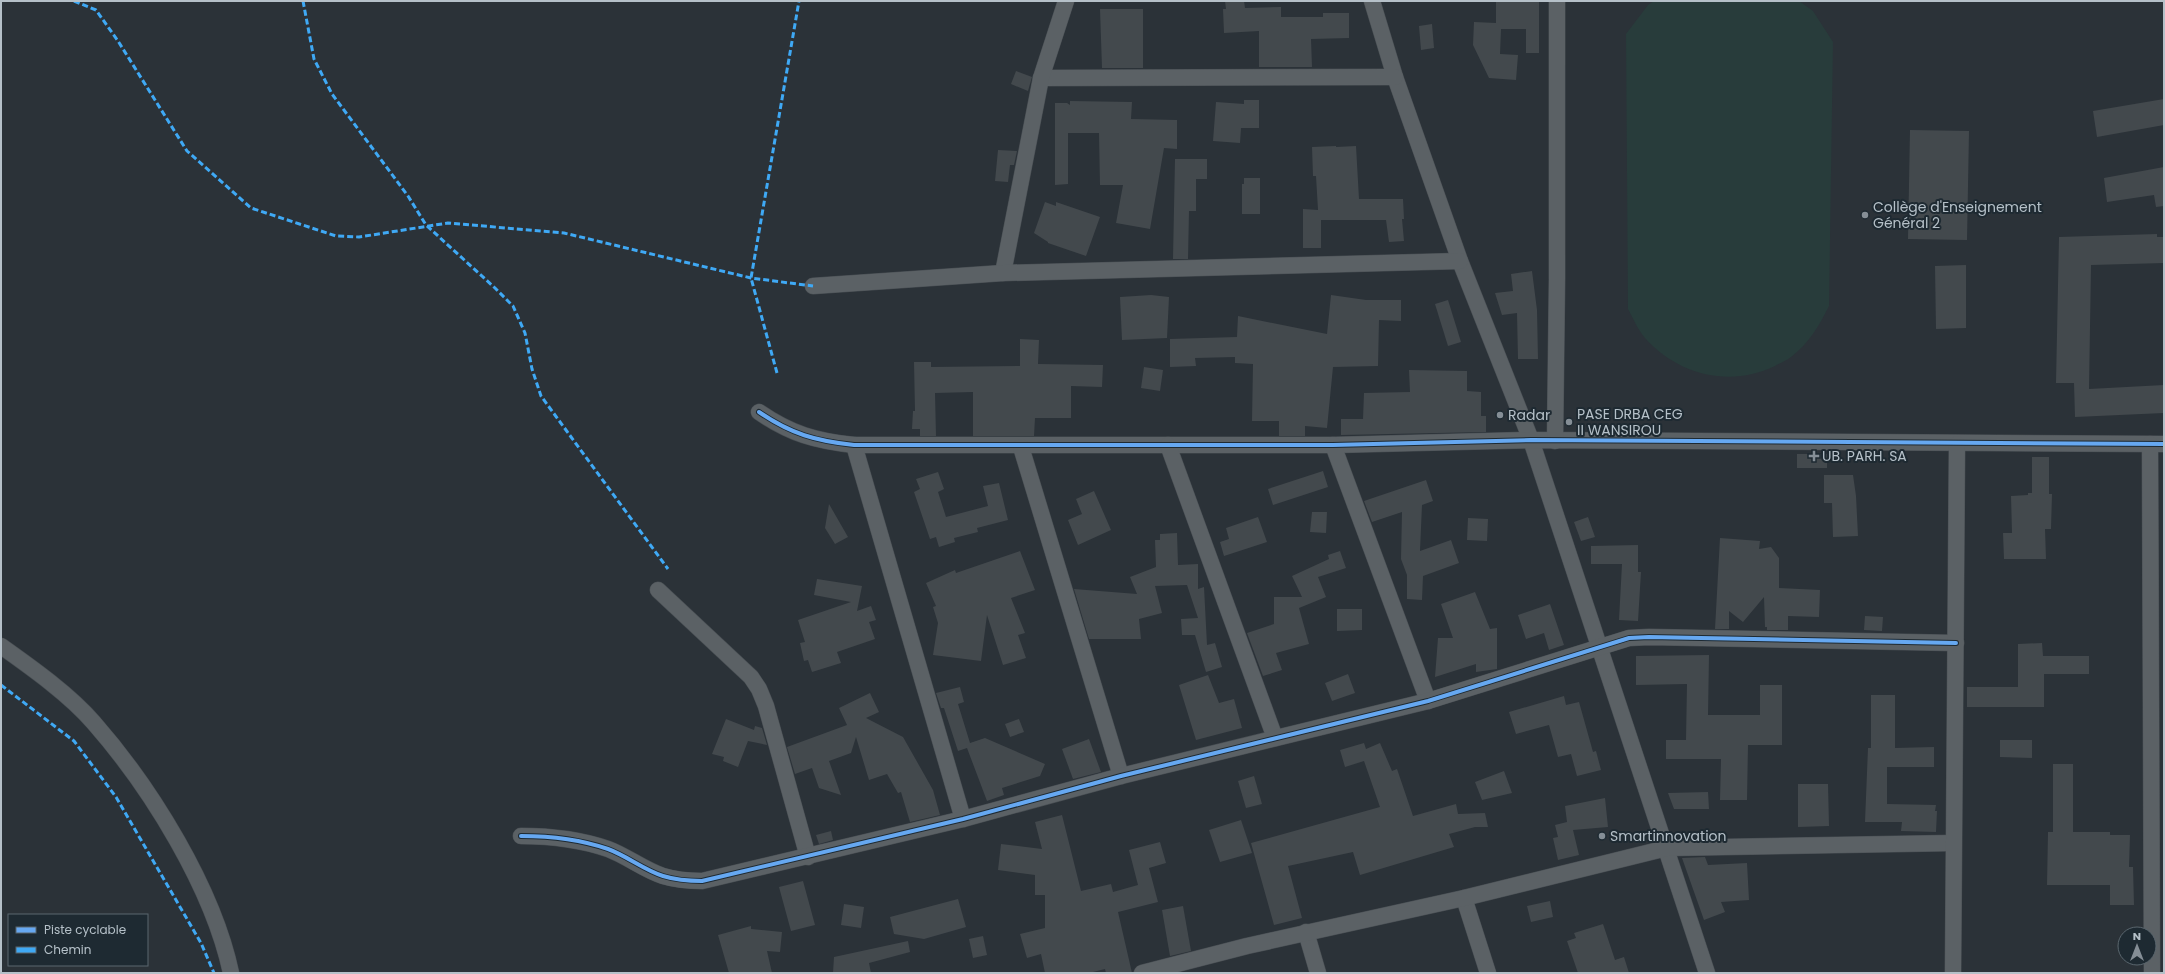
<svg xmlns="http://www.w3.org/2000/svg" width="2165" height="974" font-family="Poppins,sans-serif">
	<rect width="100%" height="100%" fill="#2b3238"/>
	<path fill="#283c3b" d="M1654,1H1799L1813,11L1833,42L1829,306C1819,326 1809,343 1791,357C1786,361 1780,363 1775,366C1730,388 1678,375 1645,338C1638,330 1633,318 1628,309L1626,34L1648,5Z"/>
	<g fill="#43494d">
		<polygon points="1225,1 1244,1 1245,8 1281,7 1281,17 1323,17 1323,13 1349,13 1349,38 1311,39 1312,67 1259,67 1259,31 1224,33 1223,9 1226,9"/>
		<polygon points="1496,1 1539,1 1539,53 1526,53 1526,29 1501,29 1500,54 1518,55 1516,80 1489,78 1473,45 1474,22 1496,23"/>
		<polygon points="1100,9 1143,9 1143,68 1102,68"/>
		<polygon points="1432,24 1434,48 1421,50 1419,26"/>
		<polygon points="1016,71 1032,77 1028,91 1011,84"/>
		<polygon points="2164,99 2164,125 2097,137 2093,111"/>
		<polygon points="1244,100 1259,100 1259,128 1241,128 1240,143 1213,141 1216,102 1244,104"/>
		<polygon points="1070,101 1132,102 1131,119 1177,120 1177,149 1164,148 1150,229 1116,223 1123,185 1100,185 1099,133 1068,133 1068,184 1055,185 1055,103 1067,103 1070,105"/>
		<polygon points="1910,130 1969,131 1967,240 1908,239"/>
		<polygon points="1336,146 1336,147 1356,146 1359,199 1403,199 1404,219 1402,219 1404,241 1389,242 1386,220 1321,220 1321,248 1303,248 1303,209 1318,210 1316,176 1313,176 1312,147"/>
		<polygon points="998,150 1017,151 1014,165 1010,165 1008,182 995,181"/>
		<polygon points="1175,159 1207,159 1207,179 1196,179 1196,211 1189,211 1188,259 1173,259"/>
		<polygon points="2164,167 2164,206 2156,207 2154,195 2107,202 2104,178"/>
		<polygon points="1244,178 1260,178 1260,214 1242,214 1242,184 1244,184"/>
		<polygon points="1045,202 1056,206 1056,202 1100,217 1086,256 1048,243 1048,242 1034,233"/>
		<polygon points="2157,234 2157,237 2164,237 2164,263 2091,265 2089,389 2164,385 2164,413 2075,417 2074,383 2056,383 2059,237"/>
		<polygon points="1966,265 1966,328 1936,329 1935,266"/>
		<polygon points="1532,271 1537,310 1538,359 1518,359 1517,313 1502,315 1495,293 1513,291 1511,274"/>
		<polygon points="1151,295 1169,297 1167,338 1122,340 1120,297"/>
		<polygon points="1331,295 1366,300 1401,300 1401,321 1379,320 1378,366 1333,367 1327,428 1305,426 1305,436 1279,436 1279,421 1252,421 1253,364 1235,363 1235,357 1195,358 1196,366 1170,367 1170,339 1237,337 1238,316 1327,334"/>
		<polygon points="1448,300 1461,342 1448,346 1435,304"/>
		<polygon points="1020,339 1039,340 1038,364 1103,365 1102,387 1071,386 1071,418 1035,418 1034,436 973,436 973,392 935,393 936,436 920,436 920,429 912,429 913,411 915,411 914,362 931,362 931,367 1020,366"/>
		<polygon points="1144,367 1163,370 1160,391 1141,388"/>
		<polygon points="1409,370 1467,371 1467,391 1481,392 1481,416 1486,416 1486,432 1341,435 1341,419 1363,419 1364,393 1410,392"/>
		<rect x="1797" y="454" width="30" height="14"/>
		<polygon points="2032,457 2049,457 2049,494 2052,494 2051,529 2045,529 2046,559 2004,559 2003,533 2012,533 2011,496 2028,495 2028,493 2032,493"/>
		<polygon points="1323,471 1328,487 1273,505 1268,489"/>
		<polygon points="938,472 944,489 938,492 946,517 988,506 983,486 999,483 1008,520 977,528 978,532 954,538 955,542 939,547 936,537 930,539 914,492 920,489 916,479"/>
		<polygon points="1824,475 1853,475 1856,496 1858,536 1833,537 1832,503 1824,503"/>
		<polygon points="1426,480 1433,501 1422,505 1420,551 1451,540 1459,563 1423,576 1422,600 1407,599 1407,575 1401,559 1402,512 1372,522 1364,501"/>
		<polygon points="1094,491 1111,530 1078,545 1068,520 1082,514 1076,499"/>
		<polygon points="829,504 848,537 835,544 825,528"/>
		<polygon points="1312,512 1327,512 1326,533 1310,532"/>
		<polygon points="1258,517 1267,542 1224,556 1220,542 1229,539 1226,528"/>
		<polygon points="1588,517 1595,537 1581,541 1574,522"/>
		<polygon points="1468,518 1488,519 1487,541 1467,540"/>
		<polygon points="1177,533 1178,565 1198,564 1198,589 1204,587 1207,645 1215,643 1222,667 1206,672 1195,635 1182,635 1181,619 1198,618 1187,585 1155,586 1162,613 1139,619 1141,639 1089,639 1074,589 1137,594 1130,577 1156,567 1155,540 1160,540 1160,534"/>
		<polygon points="1720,538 1760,541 1759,549 1771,547 1779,558 1779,588 1820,590 1819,617 1788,616 1788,630 1767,630 1767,627 1765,627 1764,597 1743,622 1729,611 1729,629 1715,629"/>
		<polygon points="1638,545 1638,572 1641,572 1638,621 1619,620 1622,564 1591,564 1591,546"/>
		<polygon points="1020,551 1035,590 1011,598 1025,633 1018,635 1026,658 1003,665 987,615 981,661 933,655 938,623 933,607 936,606 926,583 955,570 956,573"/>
		<polygon points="1340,551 1346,568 1318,577 1326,597 1299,608 1309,644 1276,653 1282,670 1263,676 1247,633 1274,624 1274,597 1302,597 1292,576 1329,559 1328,555"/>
		<polygon points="817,579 862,586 857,611 871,606 876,620 869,622 875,639 837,652 841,663 812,672 808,660 804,661 800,643 805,642 798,620 851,602 814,595"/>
		<polygon points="1475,592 1490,629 1497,628 1497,669 1476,672 1476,664 1435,677 1438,638 1453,638 1441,604"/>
		<polygon points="1550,604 1564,645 1549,650 1544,633 1526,639 1518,615"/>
		<polygon points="1337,609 1362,609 1362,630 1337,631"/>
		<polygon points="1865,616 1883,617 1882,631 1864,630"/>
		<polygon points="2042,643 2043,656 2089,656 2089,674 2044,674 2044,707 1967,707 1967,687 2018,687 2018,644"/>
		<polygon points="1709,655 1708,715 1760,715 1760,685 1782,685 1782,745 1748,745 1747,800 1720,800 1721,759 1666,759 1666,740 1686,740 1687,684 1636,685 1636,656"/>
		<polygon points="1348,674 1355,693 1332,701 1325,683"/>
		<polygon points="1208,675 1219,703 1234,699 1242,728 1196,740 1179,685"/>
		<polygon points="960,687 964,702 958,704 970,743 985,738 1045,764 1040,776 1002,788 1004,795 987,801 967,748 958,751 944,708 941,708 936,693"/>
		<polygon points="870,693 879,712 866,718 903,737 933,790 940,815 910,822 901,792 898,793 887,774 869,780 856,737 851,753 829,761 841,795 819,788 812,768 795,774 787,747 847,725 839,708"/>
		<polygon points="1871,695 1895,695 1895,748 1934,747 1934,767 1887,767 1887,804 1936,805 1935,811 1937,811 1936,832 1901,831 1902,822 1865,822 1868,748 1871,748"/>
		<polygon points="1564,696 1566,705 1579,702 1593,752 1596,751 1601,770 1577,776 1571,754 1558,757 1549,725 1516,734 1509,712"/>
		<polygon points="726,719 754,730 755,726 762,728 767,745 748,741 738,767 723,761 724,757 712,754"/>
		<polygon points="1019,719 1024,732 1010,737 1005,724"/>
		<polygon points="1089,739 1101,772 1073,779 1062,749"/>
		<polygon points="2000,740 2032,740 2032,758 2000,757"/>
		<polygon points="1364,743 1366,749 1380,743 1392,771 1397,769 1413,816 1456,804 1458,814 1485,813 1488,827 1475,827 1449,834 1454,847 1360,875 1353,852 1288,866 1302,918 1274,925 1251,843 1380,807 1364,761 1345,767 1340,750"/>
		<polygon points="2053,764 2073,764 2073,832 2110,832 2110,835 2130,835 2129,867 2133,867 2134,905 2110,905 2110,885 2047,885 2048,832 2053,832"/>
		<polygon points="1504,771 1512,793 1482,800 1475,782"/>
		<polygon points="1254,776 1262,804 1246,808 1238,781"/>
		<polygon points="1798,784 1828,784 1829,826 1798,827"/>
		<polygon points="1708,792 1709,809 1674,809 1668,793"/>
		<polygon points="1605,798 1608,827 1573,830 1579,855 1558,860 1553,838 1558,837 1555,825 1567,822 1565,806"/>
		<polygon points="1062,815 1081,891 1111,884 1113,892 1138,885 1129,850 1160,842 1166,863 1149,868 1158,902 1118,912 1132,973 1106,973 1105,969 1089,973 1045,973 1041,954 1027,958 1020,934 1045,928 1045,895 1035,895 1035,875 998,870 1001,844 1042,849 1035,822"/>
		<polygon points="1241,820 1252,853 1220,862 1209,830"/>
		<polygon points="831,831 833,840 819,844 816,835"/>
		<polygon points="1705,857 1708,865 1747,863 1749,900 1721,902 1725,912 1704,920 1682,858"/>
		<polygon points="803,881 815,925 791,931 779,887"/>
		<polygon points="958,899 966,927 924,939 894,934 890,917"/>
		<polygon points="1550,901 1553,917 1531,922 1527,906"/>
		<polygon points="844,904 864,907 861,928 841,925"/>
		<polygon points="1183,906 1191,951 1170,956 1162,910"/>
		<polygon points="1603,924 1615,960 1624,957 1629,973 1578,973 1567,941 1576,938 1574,933"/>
		<polygon points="751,926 751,929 782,932 780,952 767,951 772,973 729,973 718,935"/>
		<polygon points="983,936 987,955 973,958 969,939"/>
		<polygon points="908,941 910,952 869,963 871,973 833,973 834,957"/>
	</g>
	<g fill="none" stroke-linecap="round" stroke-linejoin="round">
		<g stroke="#484e53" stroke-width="17">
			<g id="street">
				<polyline points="1372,1 1395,77 1460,261 1531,440 1707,973"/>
				<polyline points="1041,78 1395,77"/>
				<polyline points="1003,273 1041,78 1066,1"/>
				<polyline points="813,286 1003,273 1460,261"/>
				<path d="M759,412C791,434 816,441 854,445H1333L1531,440L2164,444"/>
				<polyline points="1555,441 1557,279 1557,1"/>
				<polyline points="2150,444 2152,973"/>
				<polyline points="854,445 963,819"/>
				<polyline points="1168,445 1275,738"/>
				<polyline points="1333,445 1428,701"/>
				<polyline points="1021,447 1121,776"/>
				<polyline points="658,590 751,677 759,689 766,706 808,857"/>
				<path d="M1,646C32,668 70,695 94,723C151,788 213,888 231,973"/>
				<path d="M521,836C552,836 579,839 608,849C627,856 644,870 663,876C676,880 689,881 702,881L963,819L1121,776L1428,701L1629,638L1649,637L1956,643"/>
				<polyline points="1464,898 1488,973"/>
				<polyline points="1306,932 1318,973"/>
				<polyline points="1142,973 1247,946 1464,898 1667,848 1953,843"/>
				<polyline points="1953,973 1957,444"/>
			</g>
		</g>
		<use href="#street" stroke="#5b6165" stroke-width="16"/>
		<g stroke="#3fa9f5" stroke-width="3" stroke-dasharray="6 3" stroke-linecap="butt">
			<polyline points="74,1 96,10 118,41 187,151 251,208 336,236 359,237 448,223 564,233 751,278 813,286"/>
			<polyline points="303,1 314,59 332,94 408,196 426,225 495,288 513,306 525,333 532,369 541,396 668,569"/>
			<polyline points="777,373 751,278 799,1"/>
			<polyline points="1,685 74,741 116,797 201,943 214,973"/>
		</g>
		<g stroke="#1e2a32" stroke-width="6">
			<g id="cycleway">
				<path d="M759,412C791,434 816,441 854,445H1333L1531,440L2164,444"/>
				<path d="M521,836C552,836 579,839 608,849C627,856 644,870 663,876C676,880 689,881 702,881L963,819L1121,776L1428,701L1629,638L1649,637L1956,643"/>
			</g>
		</g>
		<use href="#cycleway" stroke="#66a8f1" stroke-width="4"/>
	</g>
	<g fill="#858e96" stroke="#1e2a32" stroke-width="1.5">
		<circle cx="1865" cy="215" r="4"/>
		<circle cx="1500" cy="415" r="4"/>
		<circle cx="1569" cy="422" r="4"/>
		<path d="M1812 450h4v4h4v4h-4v4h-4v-4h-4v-4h4z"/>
		<circle cx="1602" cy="836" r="4"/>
	</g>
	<g text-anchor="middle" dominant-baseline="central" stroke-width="4" stroke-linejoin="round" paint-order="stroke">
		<g font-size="14" fill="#b5c0c8" stroke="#1e2a32" text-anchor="start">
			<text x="1873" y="207">Collège d'Enseignement<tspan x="1873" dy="16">Général 2</tspan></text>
			<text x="1577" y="414">PASE DRBA CEG<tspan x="1577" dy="16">II WANSIROU</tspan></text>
			<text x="1508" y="415">Radar</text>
			<text x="1822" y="456">UB. PARH. SA</text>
			<text x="1610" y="836">Smartinnovation</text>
		</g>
	</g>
	<rect width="2165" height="974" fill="none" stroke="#b5c0c8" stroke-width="4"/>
	<rect x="8" y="914" width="140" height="52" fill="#1e2a32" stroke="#5a666e"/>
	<rect x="16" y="927" width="20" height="6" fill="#66a8f1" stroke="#5a666e"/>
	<text x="44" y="934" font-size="12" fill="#b5c0c8">Piste cyclable</text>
	<rect x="16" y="947" width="20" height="6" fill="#3fa9f5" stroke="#5a666e"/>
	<text x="44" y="954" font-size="12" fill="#b5c0c8">Chemin</text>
	<g transform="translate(2137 946)"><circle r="19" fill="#1e2a32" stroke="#5a666e"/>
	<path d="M0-3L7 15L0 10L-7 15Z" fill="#858e96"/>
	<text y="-6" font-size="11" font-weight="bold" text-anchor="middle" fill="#b5c0c8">N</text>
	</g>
</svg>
